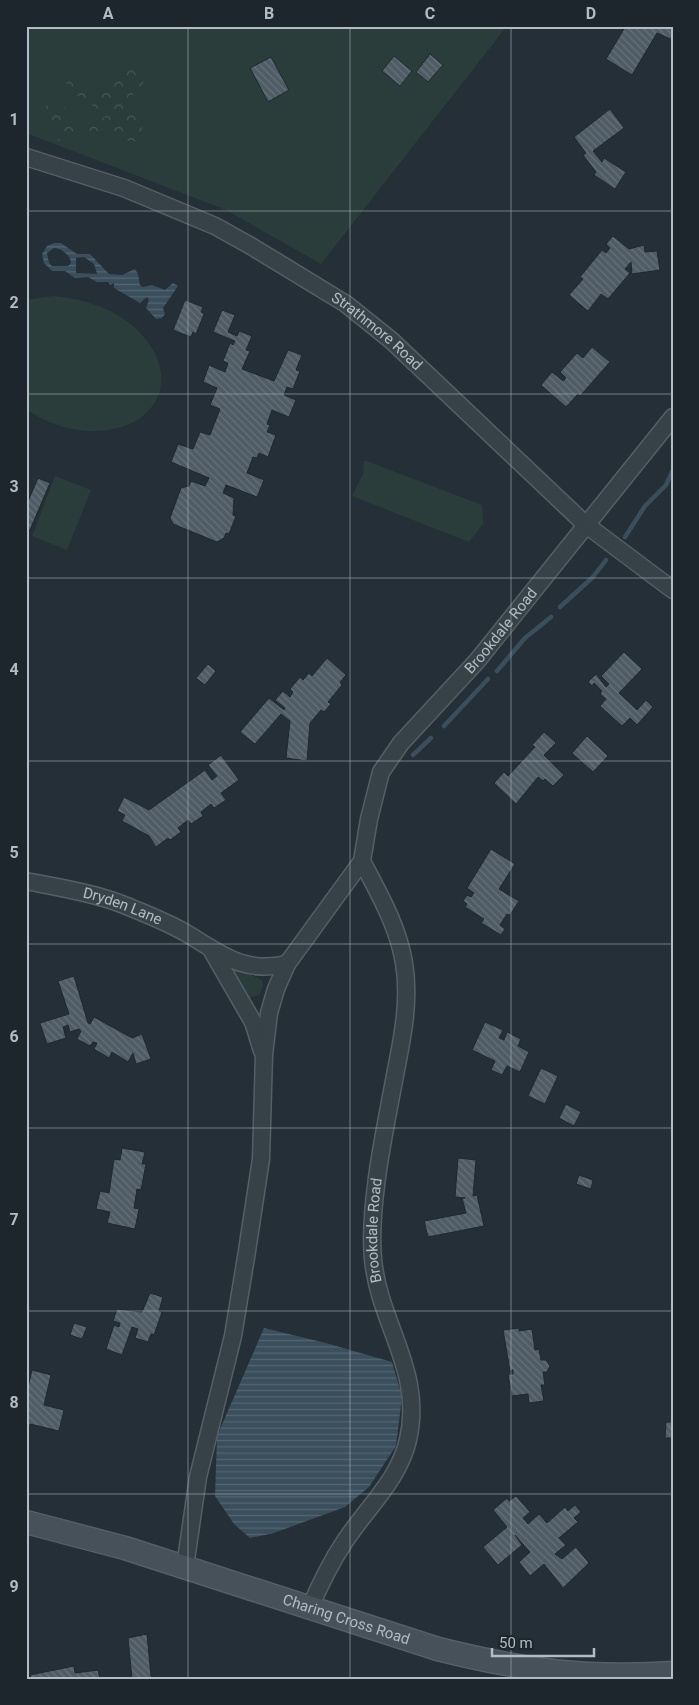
<svg xmlns="http://www.w3.org/2000/svg" width="699" height="1705" font-family="Roboto,sans-serif">
	<defs>
		<pattern id="park-crowns" width="20" height="18" patternUnits="userSpaceOnUse" patternTransform="scale(1.25)"><rect width="20" height="18" fill="#2a3d3a"/><path d="M2 6a3 3 0 1 1 6 0M12 15a3 3 0 1 1 6 0" fill="none" stroke="#465755"/></pattern>
		<pattern id="water-rules" width="6" height="5" patternUnits="userSpaceOnUse" patternTransform="scale(1.25)"><rect width="6" height="5" fill="#3a4e5c"/><path d="M0 2.5h6" fill="none" stroke="#546672"/></pattern>
		<pattern id="building-back-hatch" width="6" height="6" patternUnits="userSpaceOnUse" patternTransform="scale(1.25)"><rect width="6" height="6" fill="#4f5c65"/><path d="M-1 5l2 2M0 0l6 6M5-1l2 2" fill="none" stroke="#667179"/></pattern>
	</defs>
	<rect width="100%" height="100%" fill="#242f37"/>
	<g fill="#2a3d3a">
		<polygon points="26,26 507,26 321,264 226,210 26,133"/>
		<path d="M53,296C83,299 111,307 134,327C183,370 163,428 98,431C72,432 47,424 26,409V300Z"/>
		<polygon points="364,460 482,505 483,524 469,542 352,496 363,474"/>
		<polygon points="55,476 91,490 67,550 32,536"/>
		<polygon points="233,966 262,980 263,986 259,995 249,998 229,968"/>
	</g>
	<path fill="url(#park-crowns)" d="M138,68C144,76 145,79 142,88L134,92L130,104L145,115L140,137L134,142L123,140L113,129L101,128L100,140L93,141L87,134L81,133L76,141H59L44,110L49,99L58,100L64,103L68,119L74,127L85,125L87,120L100,119L110,114L106,110L96,109L89,102L65,90L67,82L74,79C87,85 98,93 113,88L114,81L122,69Z"/>
	<g fill="url(#water-rules)" fill-rule="evenodd">
		<path d="M54,243H61L77,254H90L109,274L122,275L135,269L138,274L140,285L143,287L152,285L165,290L173,283L178,286L163,308L165,314L162,318L156,319L146,308L149,300L147,297L140,303L114,288V283L110,285L108,282H97L88,277L75,278L65,271H52L44,263L42,254L47,246ZM54,248C61,248 71,256 71,263L68,266H52L49,263L47,253ZM84,257L94,264L97,274L76,273V258Z"/>
		<polygon points="264,1328 326,1343 392,1362 402,1397 396,1446 369,1487 345,1507 274,1533 250,1538 234,1524 215,1496 217,1436"/>
	</g>
	<g fill="none" stroke-linecap="round" stroke-linejoin="round">
		<g stroke="#3a4e5c" stroke-width="4.5">
			<polyline points="625,537 645,506 666,485 673,470"/>
			<polyline points="560,607 593,577 606,560"/>
			<polyline points="497,671 525,638 551,617"/>
			<polyline points="444,726 488,679"/>
			<polyline points="413,755 431,738"/>
		</g>
	</g>
	<g fill="url(#building-back-hatch)" stroke="#1e282e">
		<polygon points="620,26 673,26 673,40 657,33 632,75 606,59 624,29"/>
		<polygon points="430,54 443,65 428,82 416,72"/>
		<polygon points="394,56 412,71 400,86 382,71"/>
		<polygon points="271,57 289,90 268,102 250,68"/>
		<polygon points="610,109 624,128 593,151 602,162 604,158 626,172 615,189 594,175 596,172 583,155 586,153 574,137"/>
		<polygon points="613,236 629,249 644,245 645,252 657,251 660,270 632,274 631,262 625,269 630,273 608,299 601,294 588,311 569,295 583,279 580,277 602,250 606,253 610,248 606,244"/>
		<polygon points="185,300 203,307 201,312 204,314 196,334 193,332 191,337 173,330"/>
		<polygon points="222,310 235,315 228,332 237,336 239,331 252,336 246,350 250,351 242,369 274,381 288,350 302,355 296,370 300,371 293,389 287,387 284,395 296,400 289,417 272,410 267,424 270,425 267,432 276,435 268,457 259,453 257,458 253,457 247,473 264,480 257,497 226,485 223,493 234,498 233,515 236,516 229,534 226,533 224,538 217,542 173,524 170,518 181,488 189,486 191,481 205,486 209,478 171,462 178,444 193,449 200,432 210,435 220,409 210,405 217,388 203,382 209,365 225,372 228,363 223,361 230,343 233,345 235,341 213,332"/>
		<polygon points="592,347 610,362 580,396 578,394 566,407 541,385 552,372 563,381 566,378 560,372 577,353 583,358"/>
		<polygon points="38,478 50,483 30,530 26,528 26,506"/>
		<polygon points="624,652 642,669 619,693 637,710 646,700 653,707 637,725 630,718 622,726 600,706 606,699 600,694 602,691 594,683 592,686 588,682 596,674 606,687 609,684 601,676"/>
		<polygon points="327,658 346,675 340,682 342,685 328,702 331,704 324,712 321,710 310,723 307,761 286,758 290,721 281,714 255,744 240,732 269,698 284,710 285,708 275,700 283,691 290,697 293,692 290,689 300,677 303,680 309,673 312,676"/>
		<polygon points="208,664 216,671 205,685 196,678"/>
		<polygon points="544,732 556,743 544,755 564,775 553,786 545,779 543,781 538,777 516,804 494,783 504,772 508,776 535,747 532,745"/>
		<polygon points="587,736 608,756 593,772 572,753"/>
		<polygon points="221,755 239,780 221,793 226,800 214,808 211,804 201,812 203,816 191,824 188,820 178,828 181,832 170,840 168,838 156,847 149,836 122,821 125,815 117,811 124,797 149,810 205,770 212,780 217,776 208,765"/>
		<polygon points="491,849 515,864 499,889 519,901 510,915 507,914 500,925 505,929 501,935 481,923 484,919 465,907 467,904 463,901 467,895 471,897 474,893 467,888"/>
		<polygon points="74,976 88,1023 90,1024 94,1017 132,1038 142,1034 151,1059 136,1064 133,1053 128,1062 112,1052 109,1058 94,1049 97,1043 93,1042 90,1046 77,1039 81,1031 79,1029 70,1032 68,1025 63,1027 66,1038 47,1044 40,1023 69,1014 58,981"/>
		<polygon points="485,1022 503,1030 499,1038 504,1040 507,1032 521,1039 518,1046 529,1052 520,1072 507,1066 502,1075 491,1070 495,1061 472,1050"/>
		<polygon points="541,1068 558,1076 545,1104 528,1096"/>
		<polygon points="566,1104 581,1112 574,1126 559,1118"/>
		<polygon points="122,1148 145,1152 142,1164 146,1164 141,1190 137,1189 134,1208 139,1209 135,1229 107,1223 110,1212 96,1209 100,1191 109,1193 114,1159 120,1160"/>
		<polygon points="458,1158 476,1160 473,1196 477,1195 484,1226 428,1237 424,1221 466,1213 462,1198 465,1198 455,1197"/>
		<polygon points="579,1175 593,1180 591,1189 576,1184"/>
		<polygon points="150,1293 163,1297 159,1311 162,1312 160,1318 154,1335 151,1334 148,1342 135,1338 138,1329 132,1327 122,1355 106,1349 114,1325 119,1327 120,1323 113,1321 117,1309 142,1312"/>
		<polygon points="74,1323 87,1327 82,1339 70,1335"/>
		<polygon points="519,1328 519,1331 532,1329 535,1350 539,1349 541,1360 546,1360 550,1366 547,1372 543,1372 545,1385 541,1385 544,1401 529,1403 528,1394 512,1396 508,1374 513,1374 513,1370 510,1371 503,1330"/>
		<polygon points="32,1370 51,1375 44,1405 64,1410 59,1431 30,1424 26,1440 26,1387 28,1387"/>
		<polygon points="666,1422 673,1422 673,1438 665,1438"/>
		<polygon points="516,1496 530,1512 523,1518 528,1524 539,1514 547,1523 565,1507 568,1511 575,1505 581,1512 574,1518 578,1522 559,1538 566,1545 555,1554 562,1559 576,1547 589,1563 563,1588 544,1564 530,1576 519,1562 530,1552 515,1535 522,1545 498,1565 483,1547 507,1527 493,1510 507,1498 509,1501"/>
		<polygon points="147,1634 151,1676 161,1679 132,1679 128,1638"/>
		<polygon points="74,1666 75,1673 98,1670 100,1679 31,1679 30,1675"/>
	</g>
	<g fill="none" stroke-linecap="round" stroke-linejoin="round">
		<g stroke="#555f65" stroke-width="19">
			<g id="street">
				<path id="s1" d="M26,157L124,188L215,226L251,246L346,304L392,341L585,524L673,590"/>
				<path id="s2" d="M26,881C56,887 90,892 119,903C142,912 165,921 186,933C221,954 244,974 287,964"/>
				<polyline points="212,951 253,1022 262,1051"/>
				<path id="s3" d="M185,1567L198,1477L233,1336L247,1251L261,1159L264,1055L269,1013L276,989L287,964L362,861L369,819L381,772L401,743L477,661L673,417"/>
				<path id="s4" d="M310,1608C320,1584 331,1562 345,1541C367,1508 399,1479 408,1440C424,1371 379,1324 373,1259C368,1204 386,1125 396,1070C403,1035 410,999 404,963C398,926 379,894 362,861"/>
			</g>
		</g>
		<g stroke="#555f65" stroke-width="25">
			<g id="secondary">
				<path id="s5" d="M26,1522L125,1548L438,1649C522,1670 586,1679 673,1673"/>
			</g>
		</g>
		<use href="#street" stroke="#374148" stroke-width="16"/>
		<use href="#secondary" stroke="#46515a" stroke-width="22"/>
	</g>
	<path fill="none" stroke="#b2bcc4" stroke-width="1" stroke-opacity="0.55" d="M188,26V1679M350,26V1679M511,26V1679M26,211H673M26,394H673M26,578H673M26,761H673M26,944H673M26,1128H673M26,1311H673M26,1494H673"/>
	<g text-anchor="middle" dominant-baseline="central" stroke-width="4" stroke-linejoin="round" paint-order="stroke">
		<g font-size="15" fill="#b2bcc4" stroke="#1c262c">
			<text stroke="none"><textPath href="#s1" startOffset="395">Strathmore Road</textPath></text>
			<text stroke="none"><textPath href="#s3" startOffset="1018">Brookdale Road</textPath></text>
			<text stroke="none"><textPath href="#s2" startOffset="100">Dryden Lane</textPath></text>
			<text stroke="none"><textPath href="#s4" startOffset="411">Brookdale Road</textPath></text>
			<text stroke="none"><textPath href="#s5" startOffset="335">Charing Cross Road</textPath></text>
		</g>
	</g>
	<rect width="699" height="1705" fill="none" stroke="#1c262c" stroke-width="55"/>
	<path d="M492 1648v8h102v-8" fill="none" stroke="#b2bcc4" stroke-width="2.5"/>
	<text x="499" y="1648" font-size="15" fill="#b2bcc4" stroke="#1c262c" stroke-width="4" paint-order="stroke">50 m</text>
	<rect x="28" y="28" width="644" height="1650" fill="none" stroke="#b2bcc4" stroke-width="2"/>
	<g font-size="16" text-anchor="middle" font-weight="bold" fill="#b2bcc4">
		<text x="108" y="19">A</text>
		<text x="269" y="19">B</text>
		<text x="430" y="19">C</text>
		<text x="591" y="19">D</text>
		<text x="14" y="125">1</text>
		<text x="14" y="308">2</text>
		<text x="14" y="492">3</text>
		<text x="14" y="675">4</text>
		<text x="14" y="858">5</text>
		<text x="14" y="1042">6</text>
		<text x="14" y="1225">7</text>
		<text x="14" y="1408">8</text>
		<text x="14" y="1592">9</text>
	</g>
</svg>
